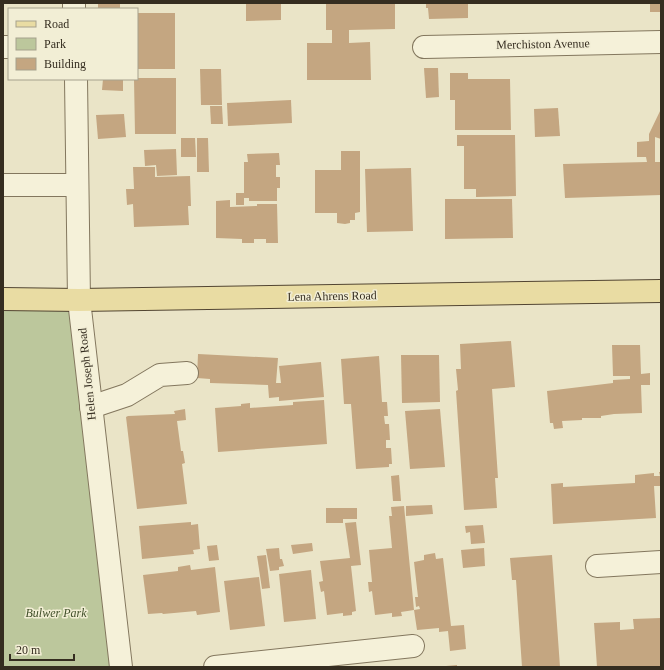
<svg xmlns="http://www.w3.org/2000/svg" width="664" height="670" font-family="Georgia,serif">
	<rect width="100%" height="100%" fill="#eae4c7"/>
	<polygon fill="#bcc79c" points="3,303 77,303 115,667 3,667"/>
	<g fill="#c4a681">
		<rect x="98" y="3" width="22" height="6"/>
		<polygon points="246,3 281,3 281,20 246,21"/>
		<polygon points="326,3 395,3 395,29 349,30 349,43 370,42 371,80 307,80 307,43 332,43 332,30 326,30"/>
		<polygon points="426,3 468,3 468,18 429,19 428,8 426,8"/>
		<rect x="650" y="3" width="11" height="9"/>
		<rect x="137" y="13" width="38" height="56"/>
		<polygon points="424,68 438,68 439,97 426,98"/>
		<polygon points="200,69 221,69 222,105 201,105"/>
		<polygon points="450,73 468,73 468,79 510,79 511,130 455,130 455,100 450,100"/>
		<polygon points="137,78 176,78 176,134 135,134 134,79 137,79"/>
		<polygon points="103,79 123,79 123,91 102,90"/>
		<polygon points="291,100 292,123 228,126 227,103"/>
		<polygon points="210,106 222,106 223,124 211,124"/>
		<polygon points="558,108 560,136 535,137 534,109"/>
		<polygon points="661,109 661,139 655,137 655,162 661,162 661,195 565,198 563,164 647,162 646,157 637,157 637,142 649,141 649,134"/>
		<polygon points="124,114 126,137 98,139 96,115"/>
		<polygon points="457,135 515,135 516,196 476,197 476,189 464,189 464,146 457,146"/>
		<polygon points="181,138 195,138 196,157 181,157"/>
		<polygon points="197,138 208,138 209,172 197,172"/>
		<polygon points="176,149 177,175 157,176 156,165 145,166 144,150"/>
		<polygon points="341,151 360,151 360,212 355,213 355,220 350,220 350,223 345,224 337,223 337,213 315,213 315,170 341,170"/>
		<polygon points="279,153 280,165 276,165 276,177 280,177 280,188 277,188 277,201 249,201 249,198 244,198 244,205 236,205 236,193 244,193 244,162 248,162 247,154"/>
		<polygon points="133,167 155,167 155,177 190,176 191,206 188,206 189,225 134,227 133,204 127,205 126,189 134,189"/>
		<polygon points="411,168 413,231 367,232 365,169"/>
		<polygon points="445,199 512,199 513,238 445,239"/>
		<polygon points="230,200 230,207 257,206 257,204 277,204 278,243 266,243 266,239 254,239 254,243 242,243 242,239 216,238 216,201"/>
		<polygon points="511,341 515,387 492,389 498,478 495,478 497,508 464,510 456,391 458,390 456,369 461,369 460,344"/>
		<polygon points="612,345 640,345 641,374 650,373 650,385 641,385 642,413 614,414 601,416 601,418 582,418 582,420 562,421 563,428 554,429 553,423 550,423 547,391 613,383 613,380 630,379 630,376 613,376"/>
		<polygon points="198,354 278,358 276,383 281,383 279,366 321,362 324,397 279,401 279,397 269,398 268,385 210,383 210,379 197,378"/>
		<polygon points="401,355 439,355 440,402 402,403"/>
		<polygon points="379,356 382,402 387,402 388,416 384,416 385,424 389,424 390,440 386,440 386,448 391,448 392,464 389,464 389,467 356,469 351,404 344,404 341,359"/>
		<polygon points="324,400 327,444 218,452 215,408 241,406 241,404 250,403 250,408 293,405 293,402"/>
		<polygon points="185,409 186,420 177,421 181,451 183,451 185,463 182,464 187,504 137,509 126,417 128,416 175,414 174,411"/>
		<polygon points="440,409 445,467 410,469 405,411"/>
		<polygon points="659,472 661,472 661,486 654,486 656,518 553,524 551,484 563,483 563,487 635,483 635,475 654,473 654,476 660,476"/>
		<polygon points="399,475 401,501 393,501 391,476"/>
		<polygon points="432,505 433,514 406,516 406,506"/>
		<polygon points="404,506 414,610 401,612 402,616 392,617 392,613 375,615 372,591 369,592 368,582 372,582 369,550 392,548 389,516 392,516 391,507"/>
		<polygon points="326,508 357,508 357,519 343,519 343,523 326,523"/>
		<polygon points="191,522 191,525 198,524 200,549 193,550 194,554 142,559 139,526"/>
		<polygon points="356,522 361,565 351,566 356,611 352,612 352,615 343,616 343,613 327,615 324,591 321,592 319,582 323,581 320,561 350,558 345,523"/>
		<polygon points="483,525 485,543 471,544 470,532 466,533 465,526"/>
		<polygon points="312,543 313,551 293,554 291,545"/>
		<polygon points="217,545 219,560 209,561 207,546"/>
		<polygon points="279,548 280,559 282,559 284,566 279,567 279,570 270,571 266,549"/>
		<polygon points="484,548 485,566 463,568 461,550"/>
		<polygon points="435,553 436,559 443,558 451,626 464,625 466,649 450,651 448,631 439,632 439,628 417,630 414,610 420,609 419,606 416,607 415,597 418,597 414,562 424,560 424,555"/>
		<polygon points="266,555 270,588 262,589 257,556"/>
		<polygon points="552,555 560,667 522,667 516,580 512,580 510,558"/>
		<polygon points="190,565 191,570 215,567 220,612 197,615 196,611 163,614 162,613 148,614 143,575 178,571 178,567"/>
		<polygon points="311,570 316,619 284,622 279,574"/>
		<polygon points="259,577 265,626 230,630 224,581"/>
		<polygon points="661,618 661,667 597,667 594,623 620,622 620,630 634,629 633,619"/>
		<polygon points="457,665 457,667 446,667 446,666"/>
	</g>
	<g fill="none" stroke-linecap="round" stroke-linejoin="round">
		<g stroke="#83775e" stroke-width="24">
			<g id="minor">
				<polyline points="74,3 74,9"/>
				<polyline points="3,47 9,47"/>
				<polyline points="424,47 661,42"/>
				<polyline points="76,79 79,300 121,667"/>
				<polyline points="3,185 77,185"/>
				<polyline points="91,407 127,395 160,375 187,373"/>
				<polyline points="597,566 661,562"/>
				<polyline points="215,667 413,646"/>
			</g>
		</g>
		<g stroke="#524532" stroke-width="24">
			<polyline id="major" points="3,299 79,300 661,291"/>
		</g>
		<use href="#minor" stroke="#f5f1d9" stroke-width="22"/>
		<use href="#major" stroke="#e9dca3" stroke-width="22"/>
	</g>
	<g text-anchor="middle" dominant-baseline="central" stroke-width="3" stroke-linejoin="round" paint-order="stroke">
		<g font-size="12" fill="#352d20" stroke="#f2eed5">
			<text transform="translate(543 44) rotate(-1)">Merchiston Avenue</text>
			<text transform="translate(332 296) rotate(-1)">Lena Ahrens Road</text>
			<text transform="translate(87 374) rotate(-96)">Helen Joseph Road</text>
		</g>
		<g font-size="12" font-style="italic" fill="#404f29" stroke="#f2eed5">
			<text x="56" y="613">Bulwer Park</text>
		</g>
	</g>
	<rect width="664" height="670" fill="none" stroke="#352d20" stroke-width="8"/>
	<rect x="8" y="8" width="130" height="72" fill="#f2eed5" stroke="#a6a18d"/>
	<rect x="16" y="21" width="20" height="6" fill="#e9dca3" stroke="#a6a18d"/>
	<text x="44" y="28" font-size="12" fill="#352d20">Road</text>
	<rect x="16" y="38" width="20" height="12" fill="#bcc79c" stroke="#a6a18d"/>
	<text x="44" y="48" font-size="12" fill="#352d20">Park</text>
	<rect x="16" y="58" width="20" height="12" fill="#c4a681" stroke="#a6a18d"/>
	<text x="44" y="68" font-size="12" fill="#352d20">Building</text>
	<path d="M10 654v6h64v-6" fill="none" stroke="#352d20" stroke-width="2"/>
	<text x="16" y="654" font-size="12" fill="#352d20" stroke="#f2eed5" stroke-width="3" paint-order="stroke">20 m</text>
</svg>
